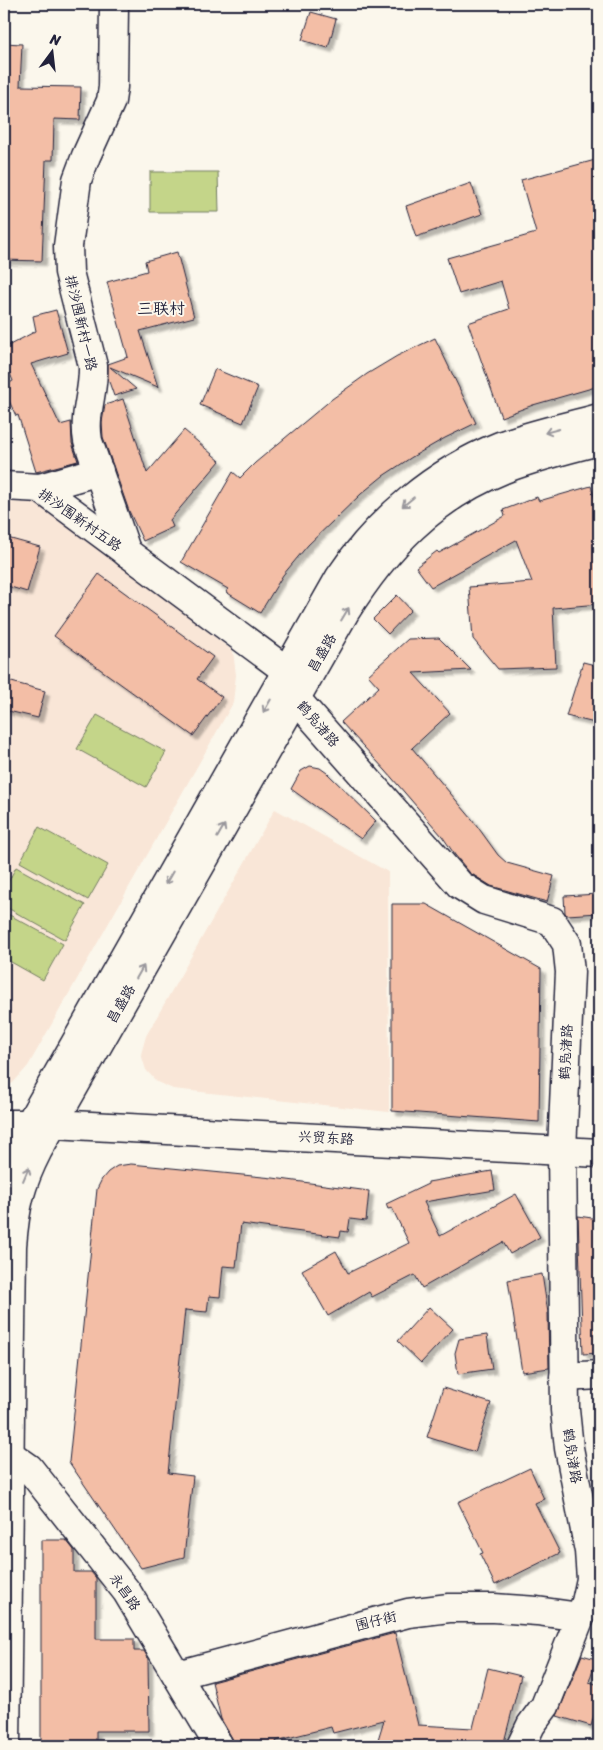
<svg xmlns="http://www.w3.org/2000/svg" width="603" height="1750" font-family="Sriracha,'LXGW WenKai TC',sans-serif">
	<defs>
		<filter id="shadow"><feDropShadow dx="4.5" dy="4.5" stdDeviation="1" flood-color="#0004"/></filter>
	</defs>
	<rect width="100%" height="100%" fill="#fbf7ec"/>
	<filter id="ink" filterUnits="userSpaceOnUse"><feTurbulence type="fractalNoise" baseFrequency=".02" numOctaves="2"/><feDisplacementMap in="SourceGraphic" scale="10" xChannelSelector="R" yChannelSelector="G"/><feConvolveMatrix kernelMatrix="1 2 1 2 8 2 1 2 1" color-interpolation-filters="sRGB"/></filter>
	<g filter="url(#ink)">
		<g fill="#f9e6d7">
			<polygon points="4,502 41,503 233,651 236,675 233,703 28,1066 13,1083 4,1087"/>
			<polygon points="275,809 388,872 389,1112 173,1089 157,1082 146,1070 141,1054 146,1036"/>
		</g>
		<g fill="#c4d589" stroke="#737c62">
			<polygon points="150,172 218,172 219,212 150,212"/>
			<polygon points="97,715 166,752 146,787 77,749"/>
			<polygon points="39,827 108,865 88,900 20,862"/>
			<polygon points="16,867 85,905 65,940 4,906 4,890"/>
			<polygon points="4,912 63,944 43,980 4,958"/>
		</g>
		<g fill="#f3bea6" stroke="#22223b" filter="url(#shadow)">
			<polygon points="311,12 336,19 328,48 302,40"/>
			<polygon points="4,43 22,44 20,86 81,87 80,120 54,119 53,160 46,160 42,261 4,260"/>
			<polygon points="599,159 599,386 533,405 501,417 468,323 509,309 501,281 459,294 447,258 536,233 521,180"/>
			<polygon points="471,183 482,214 416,237 406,206"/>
			<polygon points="177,252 194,317 140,331 158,387 110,367 136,389 114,396 108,379 108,364 128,357 107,282 147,271 145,261"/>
			<polygon points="56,310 68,353 31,364 60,425 71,422 72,443 78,461 36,472 18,415 16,416 4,390 4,386 13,381 4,359 4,348 36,331 33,316"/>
			<polygon points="435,338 476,423 445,438 412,457 383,476 361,494 308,545 283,575 260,613 226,592 228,589 181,562 233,472 240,478 255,463 332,399 367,374 397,356"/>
			<polygon points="215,369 258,387 243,423 200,405"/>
			<polygon points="123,399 147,473 184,430 220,461 170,520 173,527 143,541 129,511 103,437 102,422 105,405"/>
			<polygon points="591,486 599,514 599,604 553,608 556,667 498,669 473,639 469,587 532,582 516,540 431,587 416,567 437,551 439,553 505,516 503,510 537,497 539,501"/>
			<polygon points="4,537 40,547 27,592 4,585"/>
			<polygon points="99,574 213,657 197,679 222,697 193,736 54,636"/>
			<polygon points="397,595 411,610 388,634 373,619"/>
			<polygon points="439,638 471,670 413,673 450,713 412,748 472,819 498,855 507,863 554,876 547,902 491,886 470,873 455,855 442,836 386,771 341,722 379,687 368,675 408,639"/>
			<polygon points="583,662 599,666 599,724 566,716"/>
			<polygon points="4,680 45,691 38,718 4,710"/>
			<polygon points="310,766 320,768 327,773 376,821 361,839 291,789 301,771"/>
			<polygon points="598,894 599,913 567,915 565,913 564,896"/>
			<polygon points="392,904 426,904 541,969 539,1122 392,1111"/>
			<polygon points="131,1164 273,1178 369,1191 366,1221 350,1219 348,1232 341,1231 340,1237 241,1224 236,1267 223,1266 220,1297 209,1296 207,1312 185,1310 168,1473 193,1476 184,1557 141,1568 69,1462 97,1189 102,1179 108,1172 117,1166"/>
			<polygon points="492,1171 495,1190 424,1202 440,1236 516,1194 540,1237 510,1254 503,1242 422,1288 415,1275 372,1297 369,1292 328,1316 302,1270 336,1251 348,1273 409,1243 392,1208 388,1209 386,1204 428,1184 428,1182"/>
			<polygon points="578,1216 599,1219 599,1353 583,1354"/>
			<polygon points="542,1274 548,1313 549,1368 522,1372 508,1280"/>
			<polygon points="429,1307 453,1329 421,1363 398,1341"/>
			<polygon points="487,1335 492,1369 458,1374 455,1353 459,1339"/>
			<polygon points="443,1388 491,1403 475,1452 427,1437"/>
			<polygon points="530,1468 544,1499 535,1503 560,1553 495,1585 480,1554 483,1553 458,1502"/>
			<polygon points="41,1540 66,1540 74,1550 74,1572 91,1572 96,1578 96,1639 134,1639 134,1651 144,1651 148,1658 149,1731 96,1731 96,1746 41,1746"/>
			<polygon points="395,1633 418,1725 473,1728 488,1668 521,1676 503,1746 376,1746 384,1720 333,1733 331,1727 276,1741 278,1746 235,1746 232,1738 221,1719 212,1682"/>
			<polygon points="582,1655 596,1659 589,1682 599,1685 599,1697 591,1726 557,1716"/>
		</g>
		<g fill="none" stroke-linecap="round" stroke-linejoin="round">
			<g stroke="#22223b" stroke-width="31">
				<g id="minor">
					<path d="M114,4L113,87L111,101L86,156L77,180L68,246L69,272L93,366C94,393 83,414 88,441L127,553"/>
					<polyline points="4,486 40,488 287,671 296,699 460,885 484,900 552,921 567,944 570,972 562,1150 565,1410 569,1448 589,1551 591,1579 586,1602 545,1706 531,1725 521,1746"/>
					<polyline points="40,488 99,471"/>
					<polyline points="4,1124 45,1124"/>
					<polyline points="53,1124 599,1153"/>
					<path d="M4,1169L340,577C378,520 435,472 500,446C532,434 566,427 599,418"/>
					<polyline points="564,1377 599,1375"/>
					<polyline points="9,1454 29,1468 127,1592 219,1746"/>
					<polyline points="177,1675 408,1613 449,1608 494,1608 537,1611 580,1617"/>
					<path d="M6,1746L12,1246C15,1207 20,1185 38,1150L345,612C386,547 432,498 504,469C535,457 567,449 599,441"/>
				</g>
			</g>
			<use href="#minor" stroke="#fbf7ec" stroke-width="28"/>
		</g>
		<defs><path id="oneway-shaft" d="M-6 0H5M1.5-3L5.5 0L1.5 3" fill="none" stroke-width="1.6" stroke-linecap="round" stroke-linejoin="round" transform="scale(1.25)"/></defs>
		<g stroke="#99979c">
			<use href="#oneway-shaft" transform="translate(552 431) rotate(165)"/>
			<use href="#oneway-shaft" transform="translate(408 502) rotate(141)"/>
			<use href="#oneway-shaft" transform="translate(345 614) rotate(-59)"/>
			<use href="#oneway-shaft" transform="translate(267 706) rotate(120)"/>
			<use href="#oneway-shaft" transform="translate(221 831) rotate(-60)"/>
			<use href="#oneway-shaft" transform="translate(169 878) rotate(120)"/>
			<use href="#oneway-shaft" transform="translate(140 972) rotate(-60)"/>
			<use href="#oneway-shaft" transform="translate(26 1174) rotate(-67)"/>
		</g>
	</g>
	<g text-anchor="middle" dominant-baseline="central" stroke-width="4" stroke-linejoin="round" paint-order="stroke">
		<g font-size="14" fill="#22223b" stroke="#fbf7ec">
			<text transform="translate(81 323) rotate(77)">排沙围新村一路</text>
			<text transform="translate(80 520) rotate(35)">排沙围新村五路</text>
			<text transform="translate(322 653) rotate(-60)">昌盛路</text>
			<text transform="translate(318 724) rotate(49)">鹤凫渚路</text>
			<text transform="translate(121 1004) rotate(-60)">昌盛路</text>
			<text transform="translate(566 1052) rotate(-87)">鹤凫渚路</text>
			<text transform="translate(326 1138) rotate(3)">兴贸东路</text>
			<text transform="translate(572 1456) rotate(81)">鹤凫渚路</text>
			<text transform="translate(125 1592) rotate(55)">永昌路</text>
			<text transform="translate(376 1621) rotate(-14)">围仔街</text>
		</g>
		<g font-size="16" fill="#22223b" stroke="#fbf7ec">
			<text x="161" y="308">三联村</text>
		</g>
	</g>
	<rect width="603" height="1750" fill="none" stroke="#fbf7ec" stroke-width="20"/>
	<rect x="10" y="10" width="583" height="1730" fill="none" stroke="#22223b" stroke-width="2" filter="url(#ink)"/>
	<g transform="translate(52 52) rotate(15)" stroke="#fbf7ec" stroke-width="4" paint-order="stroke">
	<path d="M0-4L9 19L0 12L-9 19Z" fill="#22223b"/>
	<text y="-8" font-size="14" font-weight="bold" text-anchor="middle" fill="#22223b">N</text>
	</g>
</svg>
